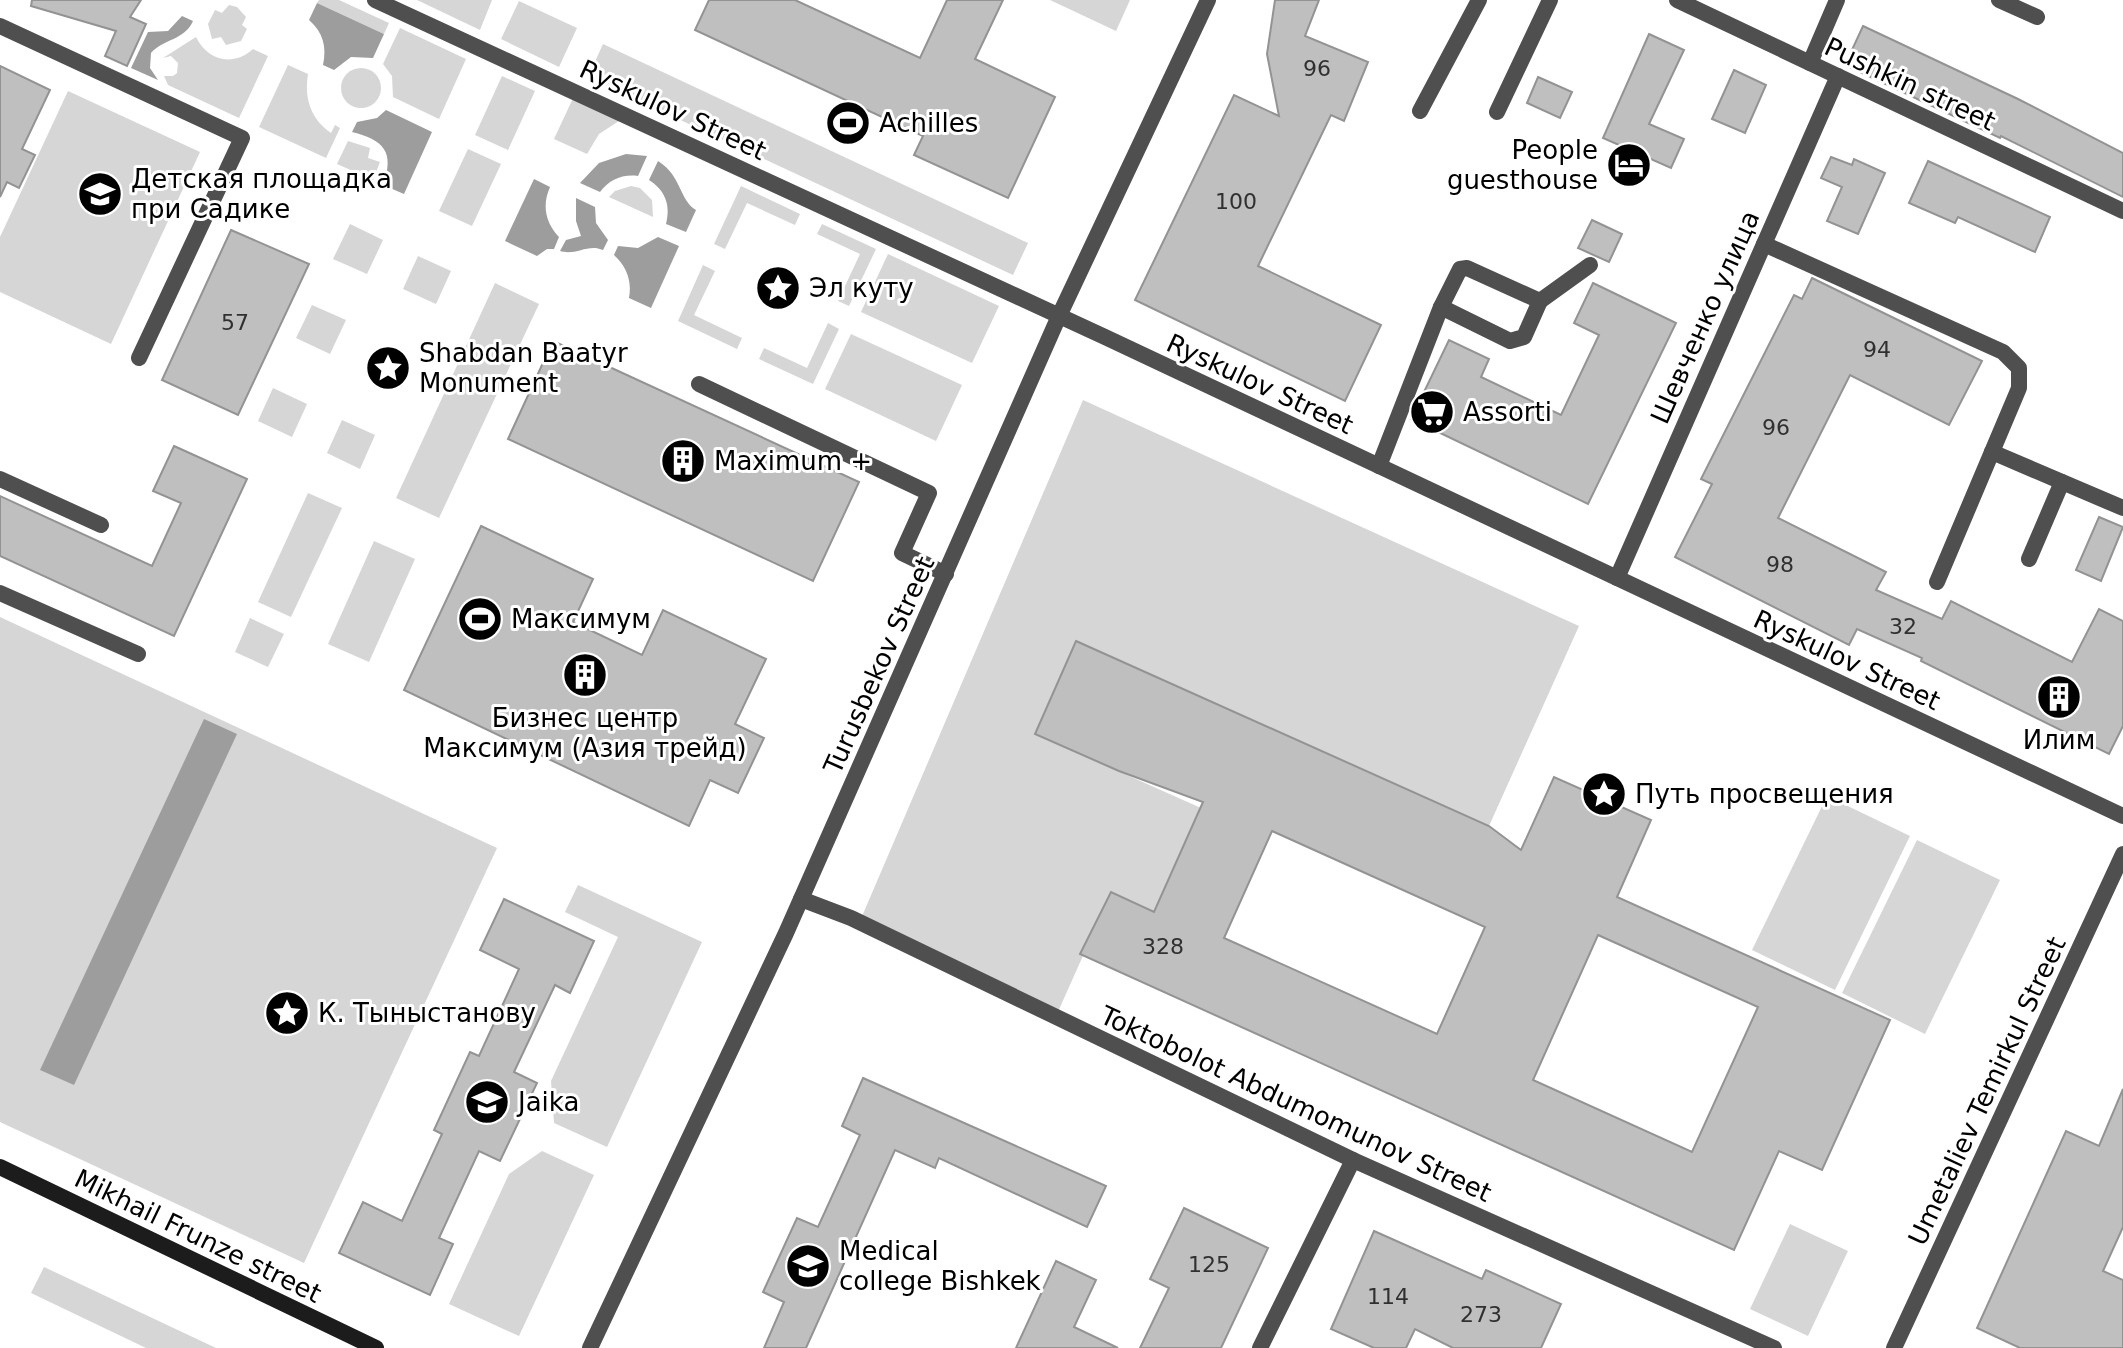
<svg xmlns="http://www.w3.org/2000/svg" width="2123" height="1348" font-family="'DejaVu Sans',sans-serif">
	<rect width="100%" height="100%" fill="#fff"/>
	<g fill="#d6d6d6">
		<polygon points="319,0 339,0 389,23 384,34 317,3"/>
		<polygon points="417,0 492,0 480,30"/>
		<polygon points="1050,0 1130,0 1116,31"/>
		<polygon points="519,1 577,28 559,67 501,39"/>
		<polygon points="229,5 237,7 246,17 242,25 247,29 241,41 226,45 221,37 212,39 208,24 215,10 222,13"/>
		<polygon points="400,28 466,59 439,119 393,97 392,76 383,64"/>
		<path d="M196,37C208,61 233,67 253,49L268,56L239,118L168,85L164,76H173L177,73L178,63L171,56L163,58Z"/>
		<polygon points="603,44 1028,243 1013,275 588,77"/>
		<path d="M288,65L308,74C304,99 311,119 331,133L335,125L340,128L326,158L259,127Z"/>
		<circle cx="361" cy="88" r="20"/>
		<polygon points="502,76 535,91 508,150 475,135"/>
		<polygon points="68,91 200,152 111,344 0,292 0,237"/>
		<polygon points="575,94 625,117 599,134 587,154 554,139"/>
		<polygon points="348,141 370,148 368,158 380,162 373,180 337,164"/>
		<polygon points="468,149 501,164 472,226 439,211"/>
		<polygon points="631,186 640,188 652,200 653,217 609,197 615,191"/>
		<polygon points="741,186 800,214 795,225 747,203 725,249 714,244"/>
		<polygon points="350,224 383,240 367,274 333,259"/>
		<polygon points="822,224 876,249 849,306 838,301 860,254 817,234"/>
		<polygon points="888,254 999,306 972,363 861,312"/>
		<polygon points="418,256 451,271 436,304 403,289"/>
		<polygon points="703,265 715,271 694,315 742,338 737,349 678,321"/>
		<polygon points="495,283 539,304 439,518 396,498"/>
		<polygon points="312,305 346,320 330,354 296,338"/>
		<polygon points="828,323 839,329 813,384 759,359 764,348 807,368"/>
		<polygon points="851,334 962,385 936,441 825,389"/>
		<polygon points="273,388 307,404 292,437 258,421"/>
		<polygon points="1083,400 1579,626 1489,826 1076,641 1035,734 1201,808 1154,912 1111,893 1057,1014 860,921"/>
		<polygon points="342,420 375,435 360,469 327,453"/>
		<polygon points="308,493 342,508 291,617 258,602"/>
		<polygon points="374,541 415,559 369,662 328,644"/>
		<polygon points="0,617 497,848 304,1263 0,1122"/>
		<polygon points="250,618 284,634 268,667 235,652"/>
		<polygon points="1827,796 1910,836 1835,990 1752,950"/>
		<polygon points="1917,840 2000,880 1925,1034 1842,993"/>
		<polygon points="578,885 702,942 607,1147 554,1123 551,1081 618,937 565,912"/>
		<polygon points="542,1151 594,1175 519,1336 449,1304 509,1174"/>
		<polygon points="1790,1224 1848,1251 1808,1336 1750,1309"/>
		<polygon points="44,1267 216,1348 146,1348 31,1293"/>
	</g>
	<g fill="#9d9d9d">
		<path d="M317,3L384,34L373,58L351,57L334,70L323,65C327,47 323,32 309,20Z"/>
		<path d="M182,16L193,21C185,40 163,39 151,53L150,68L158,80L131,68L148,32L168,31Z"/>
		<path d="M386,110L432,132L404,194L383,185C395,152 384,140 352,132L357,122L377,118Z"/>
		<path d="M626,154L647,156L638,176C622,174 609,180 600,192L580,183L599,163Z"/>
		<path d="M658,161C682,176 679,200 696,210L686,232L666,224C671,205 665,190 649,180Z"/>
		<path d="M534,179L550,187C542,205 545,222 559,237L554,249H547L537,256L505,241Z"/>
		<path d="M576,198L595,207L596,223L608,240L603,250C588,243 576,256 560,251L566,240L581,236L576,221Z"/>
		<path d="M658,237L679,246L651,308L629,298C632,281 627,267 614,255L618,246L638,248Z"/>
		<polygon points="204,719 237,734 74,1085 40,1070"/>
	</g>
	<g fill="#bfbfbf" stroke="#939393" stroke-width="2" fill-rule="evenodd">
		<polygon points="32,0 141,0 130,17 146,24 127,66 105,56 116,31 31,6"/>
		<polygon points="709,0 795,0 920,58 947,0 1003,0 975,59 1055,97 1008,198 914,155 923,136 695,30"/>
		<polygon points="1275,0 1319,0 1305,36 1368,62 1344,121 1331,115 1258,266 1381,325 1345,401 1135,300 1234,95 1279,116 1267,54"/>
		<polygon points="1863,26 2018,99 2123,153 2123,197 2001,136 2000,138 1845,65"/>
		<polygon points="1649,34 1684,50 1649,124 1684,139 1671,168 1603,138"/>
		<polygon points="0,66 50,90 22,149 35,155 19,188 7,182 0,197"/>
		<polygon points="1734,70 1766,85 1745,133 1712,119"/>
		<polygon points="1538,77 1572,92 1560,118 1527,103"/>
		<polygon points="1831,157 1852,165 1854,159 1885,173 1858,234 1827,221 1842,187 1821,178"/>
		<polygon points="1928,161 2050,217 2035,252 1958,217 1955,223 1909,203"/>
		<polygon points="1592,220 1622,234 1609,262 1578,248"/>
		<polygon points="231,230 309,264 238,415 162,380"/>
		<polygon points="1812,278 1982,361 1949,425 1850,375 1778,518 1886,572 1876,590 1942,619 1951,601 2072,662 2099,609 2123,621 2123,726 2109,754 1921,661 1922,658 1857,629 1849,645 1675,557 1712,484 1701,479 1794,295 1802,299"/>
		<polygon points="1593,283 1676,323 1588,504 1411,419 1449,340 1489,359 1481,377 1561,415 1599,335 1574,323"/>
		<polygon points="553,341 859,482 813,581 508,439"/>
		<polygon points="174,446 247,479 174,636 0,556 0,496 152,566 181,503 153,491"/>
		<polygon points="2099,517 2123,527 2101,581 2076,570"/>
		<polygon points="481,526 593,579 573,622 642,655 663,610 766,659 735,724 764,738 738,793 710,780 689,826 404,690"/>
		<path d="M1076,641L1489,826L1521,850L1554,777L1651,820L1617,897L1890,1020L1822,1170L1779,1151L1734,1250L1080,954L1111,892L1154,912L1203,802L1119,771L1035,734ZM1272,831L1485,927L1437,1034L1224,938ZM1598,935L1758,1007L1692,1152L1533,1080Z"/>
		<polygon points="504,899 594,941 570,993 555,985 514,1072 537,1083 500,1161 479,1151 439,1238 453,1244 430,1295 339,1253 363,1202 402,1221 442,1134 434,1130 470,1052 479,1056 519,969 480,950"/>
		<polygon points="863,1078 1106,1186 1087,1227 939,1158 935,1168 895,1150 806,1348 764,1348 784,1302 763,1292 797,1218 818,1227 860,1135 842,1126"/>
		<polygon points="2123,1089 2123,1227 2103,1271 2123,1280 2123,1348 2020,1348 1977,1328 2066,1131 2099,1146"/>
		<polygon points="1184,1208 1268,1248 1221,1348 1140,1348 1169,1288 1150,1279"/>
		<polygon points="1374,1231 1482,1279 1486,1270 1561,1304 1541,1348 1453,1348 1415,1329 1406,1348 1374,1348 1331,1329"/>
		<polygon points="1056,1261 1096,1280 1074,1327 1118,1348 1016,1348"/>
	</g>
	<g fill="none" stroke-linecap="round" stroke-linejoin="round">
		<g stroke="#4f4f4f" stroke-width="16">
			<polyline points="1999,0 2037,17"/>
			<polyline points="0,26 242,138 139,358"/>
			<polyline points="1810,63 1837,0"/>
			<polyline points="1420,111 1479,0"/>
			<polyline points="1764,244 2003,352 2019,368 2019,388 1937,582"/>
			<polyline points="1441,307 1510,341 1524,337 1540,301"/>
			<polyline points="699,384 929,493 902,553 946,574"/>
			<polyline points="1992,452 2123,508"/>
			<polyline points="1379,466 1441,307 1460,269 1467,268 1540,301 1590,265"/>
			<polyline points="0,479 101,525"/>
			<polyline points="2029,559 2062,482"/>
			<polyline points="0,593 138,654"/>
		</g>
		<g stroke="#4f4f4f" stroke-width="16">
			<polyline points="1677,0 2123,211"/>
			<polyline points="1497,112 1550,0"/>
			<polyline points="1617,578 1838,76"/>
			<polyline points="801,899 851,918 1353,1160 1774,1348"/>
			<polyline points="590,1348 786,933 1059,316 1208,0"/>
			<polyline points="1260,1348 1353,1160"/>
			<polyline points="1894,1348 2123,854"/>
		</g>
		<polyline stroke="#4f4f4f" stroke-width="16" points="375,0 1105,337 2123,816"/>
		<polyline stroke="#1c1c1c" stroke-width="16" points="0,1167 376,1348"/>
	</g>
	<defs>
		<g id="stadium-disc" transform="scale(2.3)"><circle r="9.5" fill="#000" stroke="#fff"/><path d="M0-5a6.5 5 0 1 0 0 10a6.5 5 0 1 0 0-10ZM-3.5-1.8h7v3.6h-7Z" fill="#fff"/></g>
		<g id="hotel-disc" transform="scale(2.3)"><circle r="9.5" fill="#000" stroke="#fff"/><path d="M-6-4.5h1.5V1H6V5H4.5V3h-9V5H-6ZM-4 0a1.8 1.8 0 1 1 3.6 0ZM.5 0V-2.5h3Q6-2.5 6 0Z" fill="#fff"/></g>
		<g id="school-disc" transform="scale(2.3)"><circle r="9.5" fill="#000" stroke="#fff"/><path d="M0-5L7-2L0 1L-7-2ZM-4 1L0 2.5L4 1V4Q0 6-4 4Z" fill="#fff"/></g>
		<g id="sight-disc" transform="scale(2.3)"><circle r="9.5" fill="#000" stroke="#fff"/><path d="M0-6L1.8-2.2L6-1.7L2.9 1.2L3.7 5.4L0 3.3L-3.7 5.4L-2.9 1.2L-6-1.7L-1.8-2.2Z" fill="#fff"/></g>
		<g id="supermarket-disc" transform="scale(2.3)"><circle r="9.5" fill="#000" stroke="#fff"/><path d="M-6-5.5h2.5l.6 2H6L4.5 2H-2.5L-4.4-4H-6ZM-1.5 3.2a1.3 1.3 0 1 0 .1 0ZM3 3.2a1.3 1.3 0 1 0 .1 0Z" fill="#fff"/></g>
		<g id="building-disc" transform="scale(2.3)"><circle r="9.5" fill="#000" stroke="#fff"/><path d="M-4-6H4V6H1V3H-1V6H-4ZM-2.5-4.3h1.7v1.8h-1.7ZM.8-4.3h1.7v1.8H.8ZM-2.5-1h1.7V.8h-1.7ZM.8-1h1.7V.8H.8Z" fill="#fff"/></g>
		<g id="university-disc" transform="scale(2.3)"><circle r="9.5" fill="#000" stroke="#fff"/><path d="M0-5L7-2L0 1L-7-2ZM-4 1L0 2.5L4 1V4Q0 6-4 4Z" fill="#fff"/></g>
	</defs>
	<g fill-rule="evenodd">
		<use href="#stadium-disc" x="848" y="123"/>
		<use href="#hotel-disc" x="1629" y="165"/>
		<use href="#school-disc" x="100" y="194"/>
		<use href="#sight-disc" x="778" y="288"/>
		<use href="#sight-disc" x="388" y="368"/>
		<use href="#supermarket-disc" x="1432" y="412"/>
		<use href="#building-disc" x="683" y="461"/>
		<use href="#stadium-disc" x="480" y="619"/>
		<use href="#building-disc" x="585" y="675"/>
		<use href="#building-disc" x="2059" y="697"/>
		<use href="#sight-disc" x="1604" y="794"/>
		<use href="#sight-disc" x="287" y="1013"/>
		<use href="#university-disc" x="487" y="1102"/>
		<use href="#university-disc" x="808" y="1266"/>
	</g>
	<g text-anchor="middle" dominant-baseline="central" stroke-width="6" stroke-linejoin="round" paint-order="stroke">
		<g font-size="22" fill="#303030">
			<text x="1317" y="68">96</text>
			<text x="1236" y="201">100</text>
			<text x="235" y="322">57</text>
			<text x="1877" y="349">94</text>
			<text x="1776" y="427">96</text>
			<text x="1780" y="564">98</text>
			<text x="1903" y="626">32</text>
			<text x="1163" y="946">328</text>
			<text x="1209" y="1264">125</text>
			<text x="1388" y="1296">114</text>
			<text x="1481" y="1314">273</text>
		</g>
		<g font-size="26" fill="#000" stroke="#fff">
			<text transform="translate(1910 84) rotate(25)">Pushkin street</text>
			<text transform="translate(673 110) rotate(25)">Ryskulov Street</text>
			<text transform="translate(1705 317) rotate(-66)">Шевченко улица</text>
			<text transform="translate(1260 384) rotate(25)">Ryskulov Street</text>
			<text transform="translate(1847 660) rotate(25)">Ryskulov Street</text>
			<text transform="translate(879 665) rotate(-66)">Turusbekov Street</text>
			<text transform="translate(1987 1091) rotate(-65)">Umetaliev Temirkul Street</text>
			<text transform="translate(1296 1104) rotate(25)">Toktobolot Abdumomunov Street</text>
			<text transform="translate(198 1236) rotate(26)">Mikhail Frunze street</text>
		</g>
		<g font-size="26" fill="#000" stroke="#fff" text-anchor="start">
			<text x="879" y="123">Achilles</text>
			<text x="1598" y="150" text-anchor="end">People<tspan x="1598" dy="30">guesthouse</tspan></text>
			<text x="131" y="179">Детская площадка<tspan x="131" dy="30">при Садике</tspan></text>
			<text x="809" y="288">Эл куту</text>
			<text x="419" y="353">Shabdan Baatyr<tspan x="419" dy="30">Monument</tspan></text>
			<text x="1463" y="412">Assorti</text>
			<text x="714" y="461">Maximum +</text>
			<text x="511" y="619">Максимум</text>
			<text x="585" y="718" text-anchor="middle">Бизнес центр<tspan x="585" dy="30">Максимум (Азия трейд)</tspan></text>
			<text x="2059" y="740" text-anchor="middle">Илим</text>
			<text x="1635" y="794">Путь просвещения</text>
			<text x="318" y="1013">К. Тыныстанову</text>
			<text x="518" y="1102">Jaika</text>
			<text x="839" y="1251">Medical<tspan x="839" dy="30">college Bishkek</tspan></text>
		</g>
	</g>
</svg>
